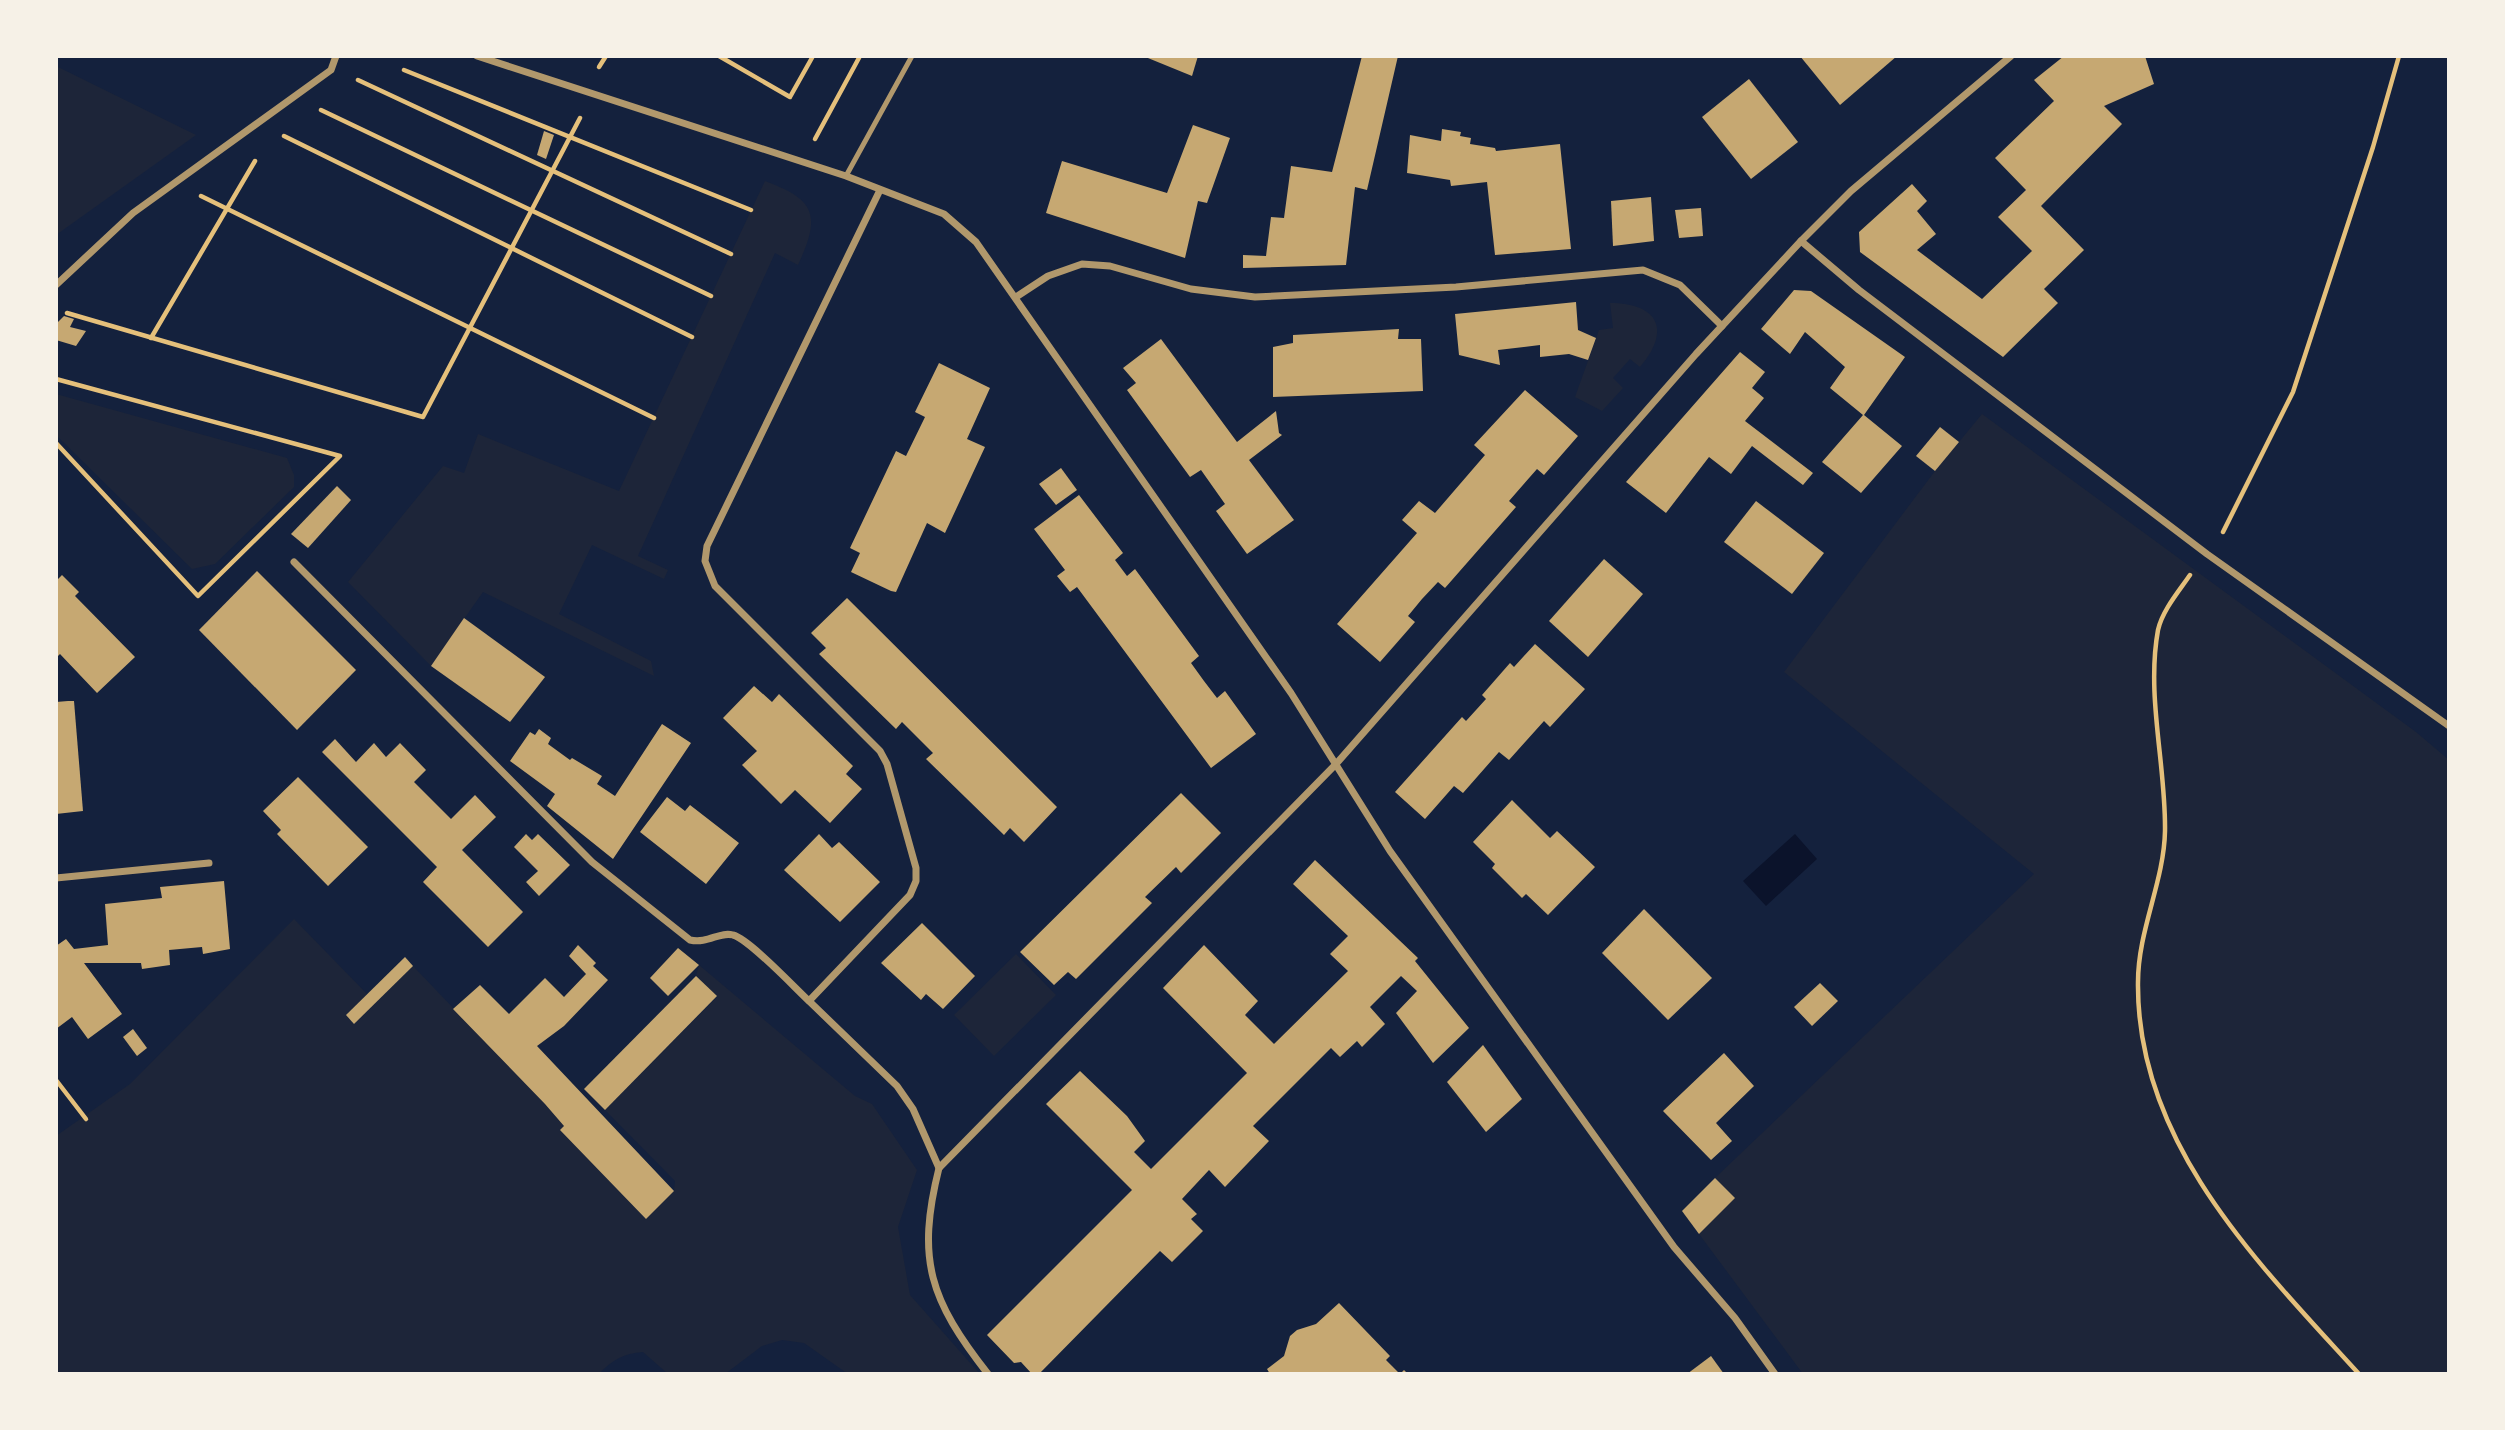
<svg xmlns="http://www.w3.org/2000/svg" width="2505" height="1430" font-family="Raleway,sans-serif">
	<rect width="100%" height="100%" fill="#14213d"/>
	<g fill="#1d2539">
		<polygon points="56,66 196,135 56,235"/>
		<path d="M765,181C816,200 821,215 798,265L775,253L638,556L668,570L664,579L592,545L559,614L651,661L654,676L483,592L431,666L348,582L443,466L464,473L478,434L619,491Z"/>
		<path d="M1610,303C1658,303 1672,330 1640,367L1630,359L1613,378L1623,388L1602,411L1575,397L1599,330L1613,328Z"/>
		<polygon points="56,394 287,458 294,475 294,487 215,564 192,569 56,435"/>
		<polygon points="1982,414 2416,732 2449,760 2449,1374 1803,1374 1699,1234 1734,1198 1715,1178 2034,874 1784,672 1935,471"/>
		<path d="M294,919L367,994L346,1015L354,1024L413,966L545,1104L564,1126L561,1130L646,1219L674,1191L675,1181L605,1110L717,997L696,976L699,965L855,1096L872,1104L917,1170L898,1227L910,1295L980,1374H848L804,1343L782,1340L762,1346L725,1374H668L643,1352C624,1353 612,1360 599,1374H56V1136L130,1084Z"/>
		<polygon points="1016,954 1056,995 994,1056 954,1015"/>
	</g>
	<polygon fill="#0b132b" points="1795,834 1817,859 1766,906 1743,881"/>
	<g fill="#c6a872">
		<polygon points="1143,56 1198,56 1192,76"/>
		<polygon points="1362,56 1398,56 1367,190 1355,187 1346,265 1243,268 1243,255 1266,256 1271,217 1284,218 1291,166 1332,172"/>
		<polygon points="1800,56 1897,56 1840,105"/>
		<polygon points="2064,56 2145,56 2154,84 2104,106 2122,124 2041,206 2084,250 2044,289 2058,303 2003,357 1860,252 1859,232 1912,184 1927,201 1917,211 1936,234 1917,250 1982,299 2032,251 1998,217 2026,190 1995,158 2054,101 2034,80"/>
		<polygon points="1749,79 1798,142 1751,179 1702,117"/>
		<polygon points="1193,125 1230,138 1207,203 1198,201 1185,258 1046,213 1062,161 1167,193"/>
		<polygon points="1442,129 1461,132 1460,136 1471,138 1470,144 1495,148 1496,151 1560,144 1571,249 1495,255 1487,182 1451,186 1450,180 1407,173 1410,135 1441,141"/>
		<polygon points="544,131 554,135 546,159 537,155"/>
		<polygon points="1651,197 1654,241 1613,246 1611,201"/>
		<polygon points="1701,208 1703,236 1679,238 1675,210"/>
		<polygon points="1794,290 1811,291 1905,357 1864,415 1902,446 1861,493 1822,462 1863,415 1830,388 1845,367 1805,332 1790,354 1761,329"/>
		<polygon points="1576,302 1578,330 1596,338 1588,360 1569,354 1540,357 1540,345 1498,350 1500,365 1459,355 1455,314"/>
		<polygon points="64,316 74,319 70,327 86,331 76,346 56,340 56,324"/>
		<polygon points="1399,329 1398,339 1421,339 1423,391 1273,397 1273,347 1293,343 1293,335"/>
		<polygon points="1161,339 1237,442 1276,411 1279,433 1282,435 1249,460 1294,520 1247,554 1216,511 1225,504 1201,470 1190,477 1127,390 1136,383 1123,368"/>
		<polygon points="1740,352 1765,372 1752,388 1764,398 1745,421 1813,473 1803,485 1752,446 1731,474 1709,457 1666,513 1626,482"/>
		<polygon points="939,363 990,388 967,439 985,447 945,533 927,523 896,592 891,591 851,572 860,553 850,548 896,451 906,456 925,417 915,412"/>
		<polygon points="1525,390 1578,436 1544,475 1537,469 1509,501 1516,507 1445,588 1438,582 1422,599 1408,616 1415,622 1380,662 1337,624 1417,533 1402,520 1419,501 1435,513 1485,455 1474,445"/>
		<polygon points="1940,427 1959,442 1935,471 1916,456"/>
		<polygon points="1061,468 1077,490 1056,505 1039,484"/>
		<polygon points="337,486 351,500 308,548 291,534"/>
		<polygon points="1079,495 1123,553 1115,560 1127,576 1135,569 1199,656 1191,663 1204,681 1217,698 1225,691 1256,734 1211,768 1077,587 1070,592 1057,576 1065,570 1034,529"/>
		<polygon points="1756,501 1824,553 1792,594 1724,542"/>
		<polygon points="1604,559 1643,594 1588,657 1549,621"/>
		<polygon points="257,571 356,670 297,730 199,630"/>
		<polygon points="62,575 79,592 75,596 135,657 97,693 60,654 56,658 56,581"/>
		<polygon points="847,598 1057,807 1024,842 1010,828 1004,835 926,759 933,753 902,722 896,729 819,654 826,648 811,633"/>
		<polygon points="464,618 545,677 510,722 431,666"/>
		<polygon points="1535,644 1585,689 1550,727 1544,721 1509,760 1499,752 1463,793 1454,786 1425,819 1395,792 1462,717 1466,721 1486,699 1482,695 1510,663 1514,667"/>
		<polygon points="754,686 772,702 779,694 853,766 846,774 862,789 830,823 795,790 781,804 742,765 757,751 723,718"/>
		<polygon points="68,701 74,701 83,811 56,814 56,702"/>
		<polygon points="662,724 691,743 613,859 547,806 555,794 510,761 530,732 535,735 539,729 551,738 548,744 570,760 572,758 602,776 597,784 615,796"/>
		<polygon points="335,739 356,762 374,743 386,757 400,743 426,770 414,782 451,819 475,795 496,817 462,850 523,912 488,947 423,882 437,867 322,752"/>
		<polygon points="298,777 368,847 328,886 277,834 281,830 263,811"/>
		<polygon points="1181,793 1221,833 1181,873 1176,867 1145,897 1152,903 1076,979 1068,972 1054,985 1020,952"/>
		<polygon points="667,797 685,811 690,805 739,843 706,884 640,832"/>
		<polygon points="1512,800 1550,838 1557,831 1595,867 1548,915 1526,894 1522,898 1492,868 1495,864 1473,842"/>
		<polygon points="526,834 532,840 538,834 570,865 539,896 526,882 538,871 514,847"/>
		<polygon points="819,834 832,848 839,842 880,882 840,922 784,870"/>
		<polygon points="1315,860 1418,958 1415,961 1469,1028 1433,1063 1396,1013 1417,991 1401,976 1370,1007 1385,1024 1362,1047 1357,1041 1340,1057 1331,1048 1253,1126 1269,1141 1225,1187 1209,1170 1182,1199 1197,1214 1191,1219 1203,1231 1172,1262 1160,1251 1039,1374 1032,1374 1021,1362 1014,1363 987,1335 1132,1190 1046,1104 1080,1071 1127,1116 1145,1141 1134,1152 1151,1169 1247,1073 1163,988 1204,945 1258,1001 1245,1015 1274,1044 1348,971 1330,954 1348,936 1293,884"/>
		<polygon points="224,881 230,949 203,954 202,947 169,950 170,965 142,969 141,963 84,963 122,1014 88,1039 72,1017 56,1029 56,946 66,939 74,949 108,945 105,904 162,898 160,887"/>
		<polygon points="1644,909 1712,978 1668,1020 1602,953"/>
		<polygon points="922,923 975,976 943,1009 926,994 921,1000 881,963"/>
		<polygon points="578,945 596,963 593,966 608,980 564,1026 537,1046 674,1191 646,1219 560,1130 564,1126 545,1104 453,1009 480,985 509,1014 545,978 564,997 586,974 569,956"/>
		<polygon points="678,948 699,965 668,996 650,978"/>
		<polygon points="405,957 413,966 354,1024 346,1015"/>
		<polygon points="696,976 717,996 605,1110 584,1089"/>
		<polygon points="1820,983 1838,1001 1812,1026 1794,1007"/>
		<polygon points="133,1029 147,1048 137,1056 123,1037"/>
		<polygon points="1483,1045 1522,1099 1486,1132 1447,1082"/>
		<polygon points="1724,1053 1754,1086 1716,1123 1732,1141 1711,1160 1663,1111"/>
		<polygon points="1715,1178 1735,1198 1699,1234 1682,1211"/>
		<polygon points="1339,1303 1390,1356 1386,1360 1400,1374 1404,1370 1408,1374 1270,1374 1267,1369 1284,1356 1290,1336 1297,1330 1316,1324"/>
		<polygon points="1711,1356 1724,1374 1687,1374"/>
	</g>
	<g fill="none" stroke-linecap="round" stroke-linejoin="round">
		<g stroke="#e5c07b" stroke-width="4.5">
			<polyline points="719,56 790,97 813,56"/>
			<polyline points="599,67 606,56"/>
			<polyline points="404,70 751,210"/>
			<polyline points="358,80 731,254"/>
			<polyline points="321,110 711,296"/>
			<polyline points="284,136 692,337"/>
			<polyline points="815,139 860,56"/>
			<polyline points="201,196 654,418"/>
			<polyline points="67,313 423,417 580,118"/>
			<polyline points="151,338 255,161"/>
			<polyline points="56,379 340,456 198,596 56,443"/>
			<polyline points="2223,532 2293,392 2373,147 2399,56"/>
			<path d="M2190,575C2179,591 2162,611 2158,630C2146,696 2166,765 2165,831C2164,882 2138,930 2138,982C2136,1143 2258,1263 2359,1374"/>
			<polyline points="56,1080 86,1119"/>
		</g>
		<polyline stroke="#b1986c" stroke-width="5" points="846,176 912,56"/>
		<g stroke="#b1986c" stroke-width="7">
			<polyline points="477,56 846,176 944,214 976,242 1291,693 1390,851 1674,1247 1735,1318 1775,1374"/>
			<polyline points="880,190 707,546 705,561 715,586 880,751 887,764 916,868 916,881 910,895 809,1001 897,1086 913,1109 939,1168"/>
			<polyline points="1801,241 1859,290 2207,554 2449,726"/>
			<polyline points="56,285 133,213 331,70 336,56"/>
			<polyline points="1016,297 1048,276 1082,264 1110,266 1191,289 1255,297 1456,287 1643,270 1680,285 1722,326"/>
			<path d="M294,562L592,862L690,940C708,944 720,931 733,935C749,939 794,987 809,1001"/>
			<polyline points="56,878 209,863"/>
			<path d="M988,1374C930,1300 916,1260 939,1168L1336,764L1696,354L1801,241L1851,191L2011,56"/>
		</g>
	</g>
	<rect width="2505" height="1430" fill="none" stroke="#f6f1e7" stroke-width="116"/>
</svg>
